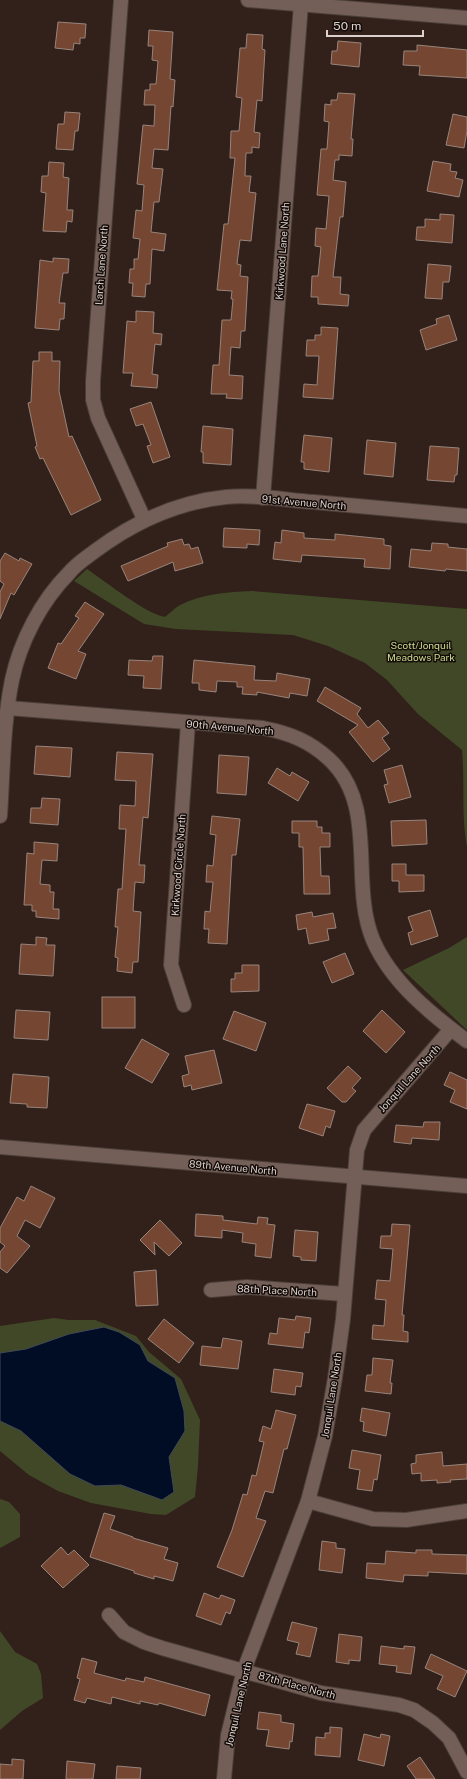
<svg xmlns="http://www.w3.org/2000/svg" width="467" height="1779" font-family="'Public Sans',sans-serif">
	<rect width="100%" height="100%" fill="#31211a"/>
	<g fill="#414827">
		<path d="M87,569C105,581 146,614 165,617C170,613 175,608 180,605C202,594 227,592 252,591L467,609V847C461,815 465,782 462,750L418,714L387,680L365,663L328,646L293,635L176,629L144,624L74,581Z"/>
		<polygon points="467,937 467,1030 403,970 449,948"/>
		<polygon points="54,1318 69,1320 95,1320 136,1336 149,1352 181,1379 200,1420 198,1466 195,1497 166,1515 151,1514 91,1503 58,1491 29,1475 0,1451 0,1326"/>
		<polygon points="0,1499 9,1502 20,1514 20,1537 0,1548"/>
		<polygon points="0,1631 15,1652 37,1664 41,1674 43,1698 22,1711 0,1730"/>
	</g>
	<polygon fill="#000d25" stroke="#424857" points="104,1327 119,1332 140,1345 148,1361 175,1378 184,1411 185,1431 169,1457 174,1492 162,1500 121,1485 95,1486 70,1474 21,1431 0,1421 0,1353 26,1349 69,1334"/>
	<g fill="#754733" stroke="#98847b">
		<polygon points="58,22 86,24 85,38 80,38 80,44 74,43 73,50 55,48"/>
		<polygon points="149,30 173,32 170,79 175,80 173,107 171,106 168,150 154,149 152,168 163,169 159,202 154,202 151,232 166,234 164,251 152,249 150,284 146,284 145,297 132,296 133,283 129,283 130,269 134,269 134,259 138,259 140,239 133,238 136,210 142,211 144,185 137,184 143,125 154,126 155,105 144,105 145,90 150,90 150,84 156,84 158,61 152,60 153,46 148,46"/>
		<polygon points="247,34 263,35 262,49 265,50 262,101 257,100 254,132 260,133 259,148 252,147 252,153 246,153 245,176 251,176 249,192 256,193 251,241 240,240 237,264 241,265 240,276 248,277 245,331 241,331 240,348 231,347 229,375 243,376 242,399 226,398 227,394 211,394 213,365 219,365 222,320 231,320 233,299 231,299 232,291 217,290 224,224 228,224 235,158 230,158 231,131 239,131 242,98 236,97 240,48 246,48"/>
		<polygon points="338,41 361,43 359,67 331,64 332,51 337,51"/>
		<polygon points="417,45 467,50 467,78 419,75 420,66 403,65 404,51 417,51"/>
		<polygon points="338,93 355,94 351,139 353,139 352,156 339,155 339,160 335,160 333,180 346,182 343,217 340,217 333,277 341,277 340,294 349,295 348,306 318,304 318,297 311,297 312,276 318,276 321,247 315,246 316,228 326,229 329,196 317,195 321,149 327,149 329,122 324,121 325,104 331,105 331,100 337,100"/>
		<polygon points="65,112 80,113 78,131 75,131 73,150 56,149 58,124 64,124"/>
		<polygon points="453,114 467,117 467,131 464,148 446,145"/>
		<polygon points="433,161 451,164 450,171 457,172 455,178 463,180 459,197 427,191"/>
		<polygon points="49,162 64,163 63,177 69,178 67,210 73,210 72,222 67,221 66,232 43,231 46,193 41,192 42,176 48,176"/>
		<polygon points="440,214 454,215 452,243 416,240 417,227 425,227 425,219 440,220"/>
		<polygon points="53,258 69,259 68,273 63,273 59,303 65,303 64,319 60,319 59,330 35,328 40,260 53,262"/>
		<polygon points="428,264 451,266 449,282 443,282 442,299 425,298"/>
		<polygon points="136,311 154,312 153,333 162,334 161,345 155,344 152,374 158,375 157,388 131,386 133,373 123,373 127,321 136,322"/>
		<polygon points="449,315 457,340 426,350 420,330 437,324 436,319"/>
		<polygon points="321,327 338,328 333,399 303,397 304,384 317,385 319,356 306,356 307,340 315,340 315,335 321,335"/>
		<polygon points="39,352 52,352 52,361 60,361 59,391 69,437 72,436 101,500 71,515 43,458 40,459 35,447 37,446 28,403 31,402 33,361 39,361"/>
		<polygon points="151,402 170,457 153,463 147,446 151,445 143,424 136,426 130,409"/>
		<polygon points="203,426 233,429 231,465 203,463 203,452 201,452"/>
		<polygon points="304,435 332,438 329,472 304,469 304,462 301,462"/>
		<polygon points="367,440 396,443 393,477 364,474"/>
		<polygon points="430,446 459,448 457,475 455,475 454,482 427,480"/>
		<polygon points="224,528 260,530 259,545 247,544 247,548 223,547"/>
		<polygon points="282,530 304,533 304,538 335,540 335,534 384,539 384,545 391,546 390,569 364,567 365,559 302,555 301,562 273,559 275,542 281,543"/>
		<polygon points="182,539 184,545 189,544 191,549 198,547 203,563 175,571 173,562 128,581 121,566 168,546 167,543"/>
		<polygon points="432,543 448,544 448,547 467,549 467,571 446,569 445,571 409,567 411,549 431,551"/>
		<polygon points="5,553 19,561 20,558 32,564 14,595 11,593 0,619 0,592 4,584 0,581 0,561"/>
		<polygon points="85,602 104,614 78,651 86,654 76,679 48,668 58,643 61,644 79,618 75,616"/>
		<polygon points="153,656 163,656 161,689 143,688 144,676 128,675 129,660 152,661"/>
		<polygon points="194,660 255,666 254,680 276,681 277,673 310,679 307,696 290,693 289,698 257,692 257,695 242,694 243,687 237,687 237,682 217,681 216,692 199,690 199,683 192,683"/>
		<polygon points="325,687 361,708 357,714 368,728 378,720 389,733 382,738 390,749 373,762 349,732 358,725 317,701"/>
		<polygon points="36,746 72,748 70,777 34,774"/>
		<polygon points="117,752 153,754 148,818 143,817 139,865 145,865 144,883 135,882 133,911 141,912 138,962 133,962 132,973 117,971 118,958 115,957 118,927 115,927 118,889 122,889 126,829 119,829 120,805 135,806 136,781 115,780"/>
		<polygon points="219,755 249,757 246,795 217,793"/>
		<polygon points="402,765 411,797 389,803 384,785 388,784 384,770"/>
		<polygon points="277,768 290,776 292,772 309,782 298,801 268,783"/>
		<polygon points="42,798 60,799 58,825 30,823 31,808 41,808"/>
		<polygon points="212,816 240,819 236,855 232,855 227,944 208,943 209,929 204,929 205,911 210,912 213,882 206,882 207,865 213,866 216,835 210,834"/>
		<polygon points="426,820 427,844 392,846 391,821"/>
		<polygon points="292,821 317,821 317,827 322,827 322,833 330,833 330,847 320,847 321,876 329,876 330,894 304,894 303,847 299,847 299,833 292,833"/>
		<polygon points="34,842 58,844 57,861 42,860 40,884 50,885 50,892 54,892 53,909 59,909 59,919 36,917 36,911 32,911 32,905 24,905 27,853 34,854"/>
		<polygon points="392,864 406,864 406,875 424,875 424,891 399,892 399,881 392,881"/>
		<polygon points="430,910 438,936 411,945 408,933 413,931 408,917"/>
		<polygon points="312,912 313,917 333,913 336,928 327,929 329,940 309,944 306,928 298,930 296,915"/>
		<polygon points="36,937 47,938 46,945 55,945 53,976 19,974 21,944 36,945"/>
		<polygon points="345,953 354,974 332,983 323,962"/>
		<polygon points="242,965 259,965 259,991 231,992 231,979 235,979 235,973 242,973"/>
		<rect x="102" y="997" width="33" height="31"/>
		<polygon points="16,1010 50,1012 48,1040 14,1038"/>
		<polygon points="382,1010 405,1032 386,1053 363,1031"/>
		<polygon points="234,1011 266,1023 256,1051 223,1039"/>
		<polygon points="142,1039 169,1054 152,1083 125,1068"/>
		<polygon points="214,1050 222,1083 192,1090 191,1085 184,1087 182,1076 189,1074 185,1056"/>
		<polygon points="348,1066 361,1078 352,1088 356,1091 346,1102 342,1102 327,1088"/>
		<polygon points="450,1072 467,1080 467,1109 450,1102 455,1090 444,1085"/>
		<polygon points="13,1074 49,1077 47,1108 27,1107 27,1104 10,1103"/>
		<polygon points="307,1104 335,1111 330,1128 326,1126 323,1136 299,1128"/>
		<polygon points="424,1122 440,1122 439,1140 412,1138 411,1144 394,1142 396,1125 423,1127"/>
		<polygon points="31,1186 55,1198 40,1228 25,1220 17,1236 30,1246 7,1273 0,1268 0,1252 5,1246 0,1242 0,1228 17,1197 24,1201"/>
		<polygon points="196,1214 223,1216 223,1220 257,1224 258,1217 268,1218 267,1224 275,1225 271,1258 255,1256 256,1244 242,1242 243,1233 222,1230 222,1238 195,1236"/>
		<polygon points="160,1220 182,1243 169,1256 154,1242 155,1255 140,1240"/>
		<polygon points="392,1224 410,1225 402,1315 404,1315 403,1331 408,1332 408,1342 372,1339 373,1325 384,1326 386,1300 375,1299 377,1280 390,1281 393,1249 380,1248 381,1236 391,1236"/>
		<polygon points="295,1230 318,1232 316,1261 301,1260 301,1257 293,1256"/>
		<polygon points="156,1270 158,1305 136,1306 134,1272"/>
		<polygon points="296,1316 311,1318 309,1333 305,1332 303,1348 268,1344 270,1333 277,1334 279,1318 295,1320"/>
		<polygon points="164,1319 194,1343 179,1363 148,1339"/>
		<polygon points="223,1338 242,1341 238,1369 200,1365 202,1346 221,1348"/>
		<polygon points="373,1358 393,1360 390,1383 392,1383 391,1394 365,1391 367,1375 372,1375"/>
		<polygon points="274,1369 303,1373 301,1387 296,1386 295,1395 271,1392"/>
		<polygon points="362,1408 390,1413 386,1436 363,1431 364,1422 360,1421"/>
		<polygon points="276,1410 296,1415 287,1449 284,1449 273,1493 265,1491 256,1518 266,1521 243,1577 217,1567 232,1530 243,1494 247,1495 252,1475 256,1476 264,1442 259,1441 263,1426 271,1429"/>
		<polygon points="352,1450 381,1455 377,1480 374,1479 372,1491 357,1489 360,1470 349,1468"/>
		<polygon points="442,1452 443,1466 467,1464 467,1479 450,1480 451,1482 437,1483 437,1480 421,1481 421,1473 412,1474 411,1464 416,1463 416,1455"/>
		<polygon points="104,1513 115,1516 110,1529 133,1537 133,1538 168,1548 164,1559 178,1563 173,1581 154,1576 154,1579 134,1573 134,1571 90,1557"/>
		<polygon points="322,1541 336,1543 336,1548 345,1549 342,1573 319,1570"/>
		<polygon points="61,1547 68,1555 74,1550 89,1565 63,1588 41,1566"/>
		<polygon points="416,1550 432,1550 432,1554 467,1555 467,1574 428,1572 428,1576 404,1575 403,1582 366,1578 367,1563 385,1564 386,1551 416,1553"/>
		<polygon points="204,1593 219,1599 221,1595 235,1600 230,1614 226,1612 221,1625 196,1616"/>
		<polygon points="292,1622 317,1628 310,1657 296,1654 299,1643 287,1640"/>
		<polygon points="339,1634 362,1637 360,1661 349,1660 349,1664 336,1662"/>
		<polygon points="381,1646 404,1649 404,1646 415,1647 411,1674 396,1672 397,1666 379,1664"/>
		<polygon points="431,1654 467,1671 455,1697 437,1689 443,1676 425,1668"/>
		<polygon points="82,1658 97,1662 94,1673 125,1681 126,1678 144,1682 145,1677 210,1695 205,1716 159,1703 158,1705 140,1701 140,1704 112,1697 111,1704 87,1698 85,1703 74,1700 80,1679 77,1678"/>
		<polygon points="259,1712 281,1715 281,1722 294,1724 292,1742 290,1741 289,1749 266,1746 269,1730 257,1729"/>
		<polygon points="330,1727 342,1728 340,1757 315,1755 316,1737 325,1738 325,1733 330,1733"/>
		<polygon points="364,1734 380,1738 381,1734 390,1736 384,1766 358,1760"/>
		<polygon points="420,1757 435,1779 416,1779 407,1766"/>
		<polygon points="12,1759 24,1760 23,1779 0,1779 0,1764 12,1765"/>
		<polygon points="67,1761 95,1764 93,1779 66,1779"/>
		<polygon points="117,1766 141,1768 140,1779 116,1779"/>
	</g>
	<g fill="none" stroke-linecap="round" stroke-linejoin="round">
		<g stroke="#4b3e39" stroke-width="16">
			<g id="minor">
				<polyline points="121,0 93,381 93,400 98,418 144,519"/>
				<polyline points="248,0 467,18"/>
				<polyline points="263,498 301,4"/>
				<path d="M8,708L263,728C289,733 310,741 330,760C379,807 349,882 373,940C391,982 431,1014 467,1041"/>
				<path d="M0,816C3,771 3,724 12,680C20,642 41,601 69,573C76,564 86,558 95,551C134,522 177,502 226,497C254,494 285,500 314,502C365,507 416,511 467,516"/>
				<polyline points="184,1005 171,965 188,723"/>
				<polyline points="0,1147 467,1186"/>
				<polyline points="211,1290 247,1287 344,1294"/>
				<polyline points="308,1501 373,1519 406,1520 467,1511"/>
				<polyline points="109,1615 124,1632 144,1642 162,1648 321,1693 399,1705 414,1710 433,1723 449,1738 467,1772"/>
				<polyline points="224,1779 228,1735 244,1670 308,1501 325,1436 335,1378 343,1319 357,1150 364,1130 451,1029"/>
			</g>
		</g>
		<use href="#minor" stroke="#735f57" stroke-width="14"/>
	</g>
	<g text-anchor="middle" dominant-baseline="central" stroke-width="3" stroke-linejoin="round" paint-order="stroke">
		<g font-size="10" fill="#ddd1cd" stroke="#140c09">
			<text transform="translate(282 251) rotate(-86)">Kirkwood Lane North</text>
			<text transform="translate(101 265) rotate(-86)">Larch Lane North</text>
			<text transform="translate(304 502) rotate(5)">91st Avenue North</text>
			<text transform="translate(230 727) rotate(5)">90th Avenue North</text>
			<text transform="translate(178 865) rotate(-86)">Kirkwood Circle North</text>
			<text transform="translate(409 1078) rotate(-48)">Jonquil Lane North</text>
			<text transform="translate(233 1167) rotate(5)">89th Avenue North</text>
			<text transform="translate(277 1290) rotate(3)">88th Place North</text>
			<text transform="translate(331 1395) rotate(-81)">Jonquil Lane North</text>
			<text transform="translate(297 1685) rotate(15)">87th Place North</text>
			<text transform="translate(238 1704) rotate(-77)">Jonquil Lane North</text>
		</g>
		<g font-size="10" fill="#cada8e" stroke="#140c09">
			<text x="421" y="645">Scott/Jonquil<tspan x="421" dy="12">Meadows Park</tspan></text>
		</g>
	</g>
	<path d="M327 30v6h96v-6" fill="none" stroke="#ddd1cd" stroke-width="2"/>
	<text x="333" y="30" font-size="12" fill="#ddd1cd" stroke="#140c09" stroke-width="3" paint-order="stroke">50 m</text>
</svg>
